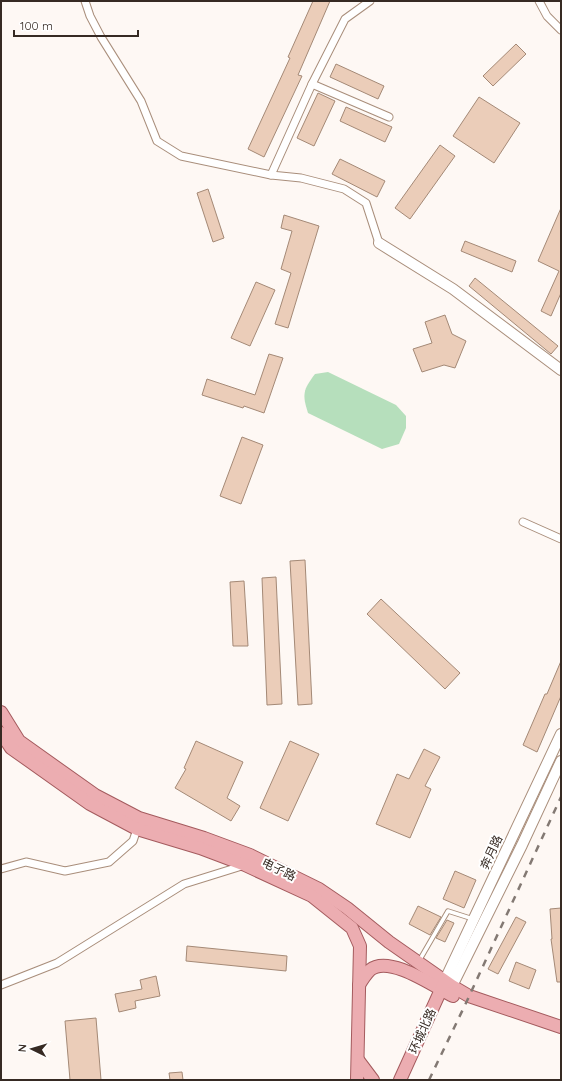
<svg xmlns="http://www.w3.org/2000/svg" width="562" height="1081" font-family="Quicksand,'Noto Sans SC',sans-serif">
	<rect width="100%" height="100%" fill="#fef8f4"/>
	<path fill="#b6dfbc" d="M328,372L396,405L406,416V428L399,444L382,449L308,413C302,394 303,390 315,374Z"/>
	<g fill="#ebcdb9" stroke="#a48976">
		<polygon points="313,1 330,1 298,75 302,76 264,157 248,149 290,58 288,57"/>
		<polygon points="516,44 526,54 493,86 483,76"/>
		<polygon points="336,64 384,86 378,99 330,77"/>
		<polygon points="318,93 335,101 314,146 297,138"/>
		<polygon points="479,97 520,123 494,163 453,136"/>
		<polygon points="346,107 392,127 385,142 340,121"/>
		<polygon points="440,145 455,156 410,219 395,208"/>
		<polygon points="340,159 385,181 377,197 332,174"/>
		<polygon points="208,189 224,238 213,242 197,193"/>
		<polygon points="561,208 561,293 551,316 541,311 559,271 538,261"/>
		<polygon points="284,215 319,226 288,328 275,324 291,273 281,269 292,231 281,228"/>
		<polygon points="465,241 516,261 512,272 461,251"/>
		<polygon points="475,278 558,346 551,354 469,286"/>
		<polygon points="256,282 275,290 250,346 231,338"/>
		<polygon points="445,315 452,334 466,341 455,368 444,365 422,372 413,349 432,343 425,322"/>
		<polygon points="269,354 283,358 264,413 244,406 243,408 202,395 207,379 255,395"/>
		<polygon points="242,437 263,445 241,504 220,496"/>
		<polygon points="305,560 312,704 298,705 290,561"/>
		<polygon points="276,577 282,704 267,705 262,578"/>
		<polygon points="244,581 248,646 233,646 230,582"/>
		<polygon points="381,599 460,673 445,689 367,614"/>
		<polygon points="561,661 561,696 537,752 523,745 545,694 547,694"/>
		<polygon points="196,741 243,762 227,798 240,806 231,821 175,788 186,769 184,768"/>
		<polygon points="290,741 319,754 288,821 260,808"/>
		<polygon points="424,749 440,757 425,786 431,789 410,838 376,824 397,774 409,779"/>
		<polygon points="455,871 476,880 464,908 443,899"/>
		<polygon points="418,906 441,917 430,935 409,924"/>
		<polygon points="561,908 561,982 557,982 551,939 552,939 550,909"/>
		<polygon points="516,917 526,922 498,974 488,969"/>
		<polygon points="447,920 454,923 445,942 436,938"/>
		<polygon points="187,946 287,956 286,971 186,961"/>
		<polygon points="516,962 536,970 529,989 509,981"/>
		<polygon points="156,976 160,996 135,1001 136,1008 119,1012 115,994 142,989 140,980"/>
		<polygon points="96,1018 101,1080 70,1080 65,1021"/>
		<polygon points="182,1072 183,1080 170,1080 169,1073"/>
	</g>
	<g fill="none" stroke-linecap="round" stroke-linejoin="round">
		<g stroke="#a98e7b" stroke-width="5.5">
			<polyline id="lane" points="419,961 448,911 473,919"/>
		</g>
		<g stroke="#a98e7b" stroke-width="9">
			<g id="street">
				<polyline points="85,1 90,16 101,37 141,101 157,141 181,156 271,175"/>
				<polyline points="370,1 345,19 312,84 389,117"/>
				<polyline points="539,1 547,16 561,30"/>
				<polyline points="312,84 271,175 301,178 344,189 366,203 379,243"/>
				<polyline points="523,522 561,539"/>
				<polyline points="1,869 26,862 65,871 109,862 133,841 137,829"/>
				<polyline points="1,985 57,963 184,884 245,865"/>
			</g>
		</g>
		<g stroke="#a98e7b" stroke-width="12">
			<g id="secondary">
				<polyline points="379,243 453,289 561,370"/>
				<polyline points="444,982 561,734"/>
				<polyline points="452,986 522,845 561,761"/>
			</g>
		</g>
		<g stroke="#a45b5e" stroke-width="14">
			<g id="primary">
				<polyline points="1,712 19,741 95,795 139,818 204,838 250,855 319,889 347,908 389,942 452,986 469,996 561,1027"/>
				<polyline points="1,733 11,748 90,804 137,829 200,848 245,865 312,896 352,928 360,946 357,1080"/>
				<path d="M359,985C362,980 366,974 370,970C389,954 435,987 453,996"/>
				<polyline points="358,1060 373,1080"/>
				<polyline points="400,1080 444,983"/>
			</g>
		</g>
		<use href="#lane" stroke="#fff" stroke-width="3.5"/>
		<use href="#street" stroke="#fff" stroke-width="7"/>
		<use href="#secondary" stroke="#fff" stroke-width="10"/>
		<use href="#primary" stroke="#ecadb1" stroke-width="12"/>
		<polyline stroke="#837973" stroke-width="2.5" stroke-dasharray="7 7" stroke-linecap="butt" points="429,1080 466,1003 561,797"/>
	</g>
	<g text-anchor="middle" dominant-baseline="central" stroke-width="4" stroke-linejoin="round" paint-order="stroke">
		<g font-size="12" fill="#362a23" stroke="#fff">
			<text transform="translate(491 852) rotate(-65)">奔月路</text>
			<text transform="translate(279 869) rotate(26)">电子路</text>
			<text transform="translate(422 1031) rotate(-66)">环城北路</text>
		</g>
	</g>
	<rect width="562" height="1081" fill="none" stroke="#362a23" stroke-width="4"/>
	<g transform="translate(32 1049) rotate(275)" stroke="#ffffff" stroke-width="3" paint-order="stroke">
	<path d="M0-3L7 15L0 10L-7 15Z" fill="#362a23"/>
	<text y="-6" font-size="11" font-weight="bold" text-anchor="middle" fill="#362a23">N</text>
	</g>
	<path d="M14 30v6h124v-6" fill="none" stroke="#362a23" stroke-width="2"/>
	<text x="20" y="30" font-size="12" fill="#362a23" stroke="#ffffff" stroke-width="3" paint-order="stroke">100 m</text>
</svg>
